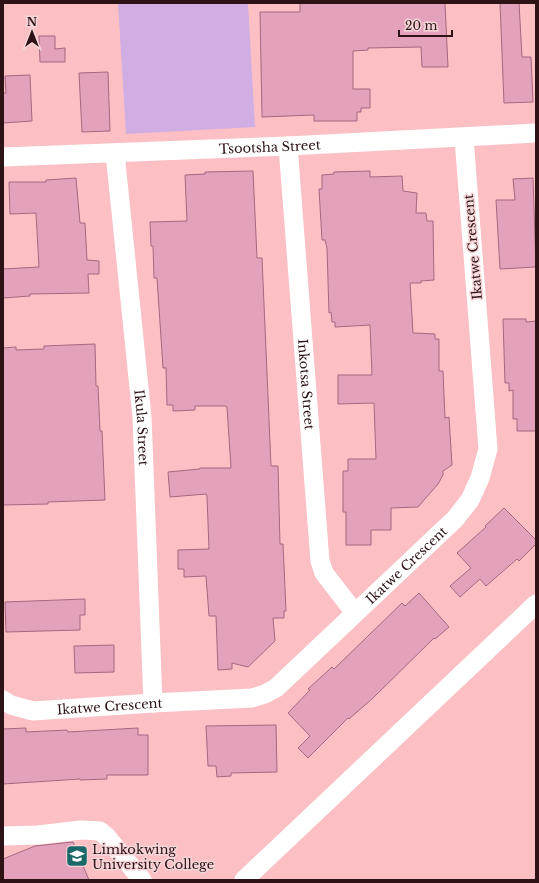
<svg xmlns="http://www.w3.org/2000/svg" width="539" height="883" font-family="'Libre Baskerville',serif">
	<rect width="100%" height="100%" fill="#fcc0c4"/>
	<polygon fill="#d0ade3" points="136,3 248,3 255,127 126,134 118,4"/>
	<g fill="#e4a1bc" stroke="#a66781">
		<polygon points="300,3 445,3 448,67 422,67 421,47 368,48 368,50 353,51 353,89 370,89 370,108 361,108 361,112 357,112 357,121 314,121 314,115 262,117 260,12 300,12"/>
		<polygon points="500,3 519,3 522,57 531,57 533,102 504,103"/>
		<polygon points="39,36 55,36 55,49 65,48 65,62 40,62"/>
		<polygon points="108,72 110,131 82,132 79,73"/>
		<polygon points="30,75 32,121 3,123 3,93 6,93 5,76"/>
		<polygon points="253,171 257,258 262,258 271,466 278,466 280,544 283,544 286,611 284,611 284,618 273,618 275,641 248,667 232,663 232,669 218,670 216,616 209,616 206,576 184,577 184,569 178,569 178,550 209,549 207,496 206,494 170,497 168,472 200,469 200,468 231,468 227,407 225,406 195,406 195,410 173,411 173,405 167,405 166,368 163,368 157,278 154,278 153,246 151,246 150,222 187,221 185,175 205,174 205,172"/>
		<polygon points="370,171 370,177 402,176 403,191 417,193 416,213 426,213 427,221 433,221 434,280 421,281 421,283 410,283 413,333 435,334 435,339 439,339 439,371 443,371 445,418 449,417 452,465 443,471 443,475 438,484 418,507 391,508 391,530 371,530 371,545 346,545 346,512 343,512 343,471 348,471 348,459 376,459 374,403 338,404 338,375 372,375 370,325 335,327 335,322 332,322 331,312 329,313 327,248 325,240 322,240 319,189 322,189 322,175 334,174 334,172"/>
		<polygon points="76,178 80,223 85,223 87,260 99,261 99,274 88,274 89,293 30,294 30,296 3,298 3,269 39,267 36,213 10,214 9,182 46,182 46,180"/>
		<polygon points="533,178 536,267 500,269 496,200 515,200 513,179"/>
		<polygon points="503,319 526,319 526,322 536,321 536,431 517,431 517,419 513,419 513,390 509,391 509,383 505,383"/>
		<polygon points="95,344 96,386 98,386 100,431 102,431 105,500 48,502 48,504 3,505 3,348 16,347 16,350 44,349 44,346"/>
		<polygon points="504,508 536,540 536,544 519,561 517,559 486,586 480,579 460,597 450,586 471,568 457,553 486,527 485,526"/>
		<polygon points="419,593 449,627 435,639 434,638 373,698 349,719 348,718 308,758 298,748 310,736 288,713 310,690 308,689 332,667 334,669 402,603 405,606"/>
		<polygon points="85,599 85,615 80,615 80,630 6,632 5,602"/>
		<polygon points="114,645 114,672 75,673 74,646"/>
		<polygon points="276,725 277,772 231,773 231,776 217,777 216,766 208,766 206,726"/>
		<polygon points="26,728 26,732 67,730 68,732 138,728 138,735 148,735 148,775 107,775 107,779 80,780 80,779 3,784 3,729"/>
		<polygon points="73,842 89,880 3,880 3,859 35,846"/>
	</g>
	<g fill="none" stroke-linecap="round" stroke-linejoin="round">
		<g stroke="#fff" stroke-width="19">
			<path id="s1" d="M288,146L320,561L324,573L355,613"/>
			<path id="s2" d="M115,153L142,417L153,703"/>
			<path id="s3" d="M3,157L288,146L536,133"/>
			<path id="s4" d="M3,700L11,705L33,711L153,703L252,698L265,694L276,688L455,519L470,500L480,478L488,449L464,138"/>
			<polyline points="3,836 38,835 81,830 100,831 107,837 142,880"/>
			<polyline points="244,880 536,604"/>
		</g>
	</g>
	<defs>
		<g id="university-square" transform="scale(1.15)"><rect x="-9" y="-9" width="18" height="18" rx="4" fill="#1a6867" stroke="#f5d6d8"/><path d="M0-5L7-2L0 1L-7-2ZM-4 1L0 2.5L4 1V4Q0 6-4 4Z" fill="#fff"/></g>
	</defs>
	<g fill-rule="evenodd">
		<use href="#university-square" x="77" y="856"/>
	</g>
	<g text-anchor="middle" dominant-baseline="central" stroke-width="3" stroke-linejoin="round" paint-order="stroke">
		<g font-size="13" fill="#2d1316" stroke="#f5d6d8">
			<text stroke="none"><textPath href="#s3" startOffset="267">Tsootsha Street</textPath></text>
			<text transform="translate(473 247) rotate(-95)">Ikatwe Crescent</text>
			<text stroke="none"><textPath href="#s1" startOffset="239">Inkotsa Street</textPath></text>
			<text stroke="none"><textPath href="#s2" startOffset="276">Ikula Street</textPath></text>
			<text stroke="none"><textPath href="#s4" startOffset="457">Ikatwe Crescent</textPath></text>
			<text stroke="none"><textPath href="#s4" startOffset="109">Ikatwe Crescent</textPath></text>
		</g>
		<g font-size="13" fill="#2d1316" stroke="#f5d6d8" text-anchor="start">
			<text x="92" y="849">Limkokwing<tspan x="92" dy="15">University College</tspan></text>
		</g>
	</g>
	<rect width="539" height="883" fill="none" stroke="#2d1316" stroke-width="8"/>
	<g transform="translate(32 32)" stroke="#f5d6d8" stroke-width="3" paint-order="stroke">
	<path d="M0-3L7 15L0 10L-7 15Z" fill="#2d1316"/>
	<text y="-6" font-size="11" font-weight="bold" text-anchor="middle" fill="#2d1316">N</text>
	</g>
	<path d="M399 30v6h53v-6" fill="none" stroke="#2d1316" stroke-width="2"/>
	<text x="405" y="30" font-size="12" fill="#2d1316" stroke="#f5d6d8" stroke-width="3" paint-order="stroke">20 m</text>
</svg>
